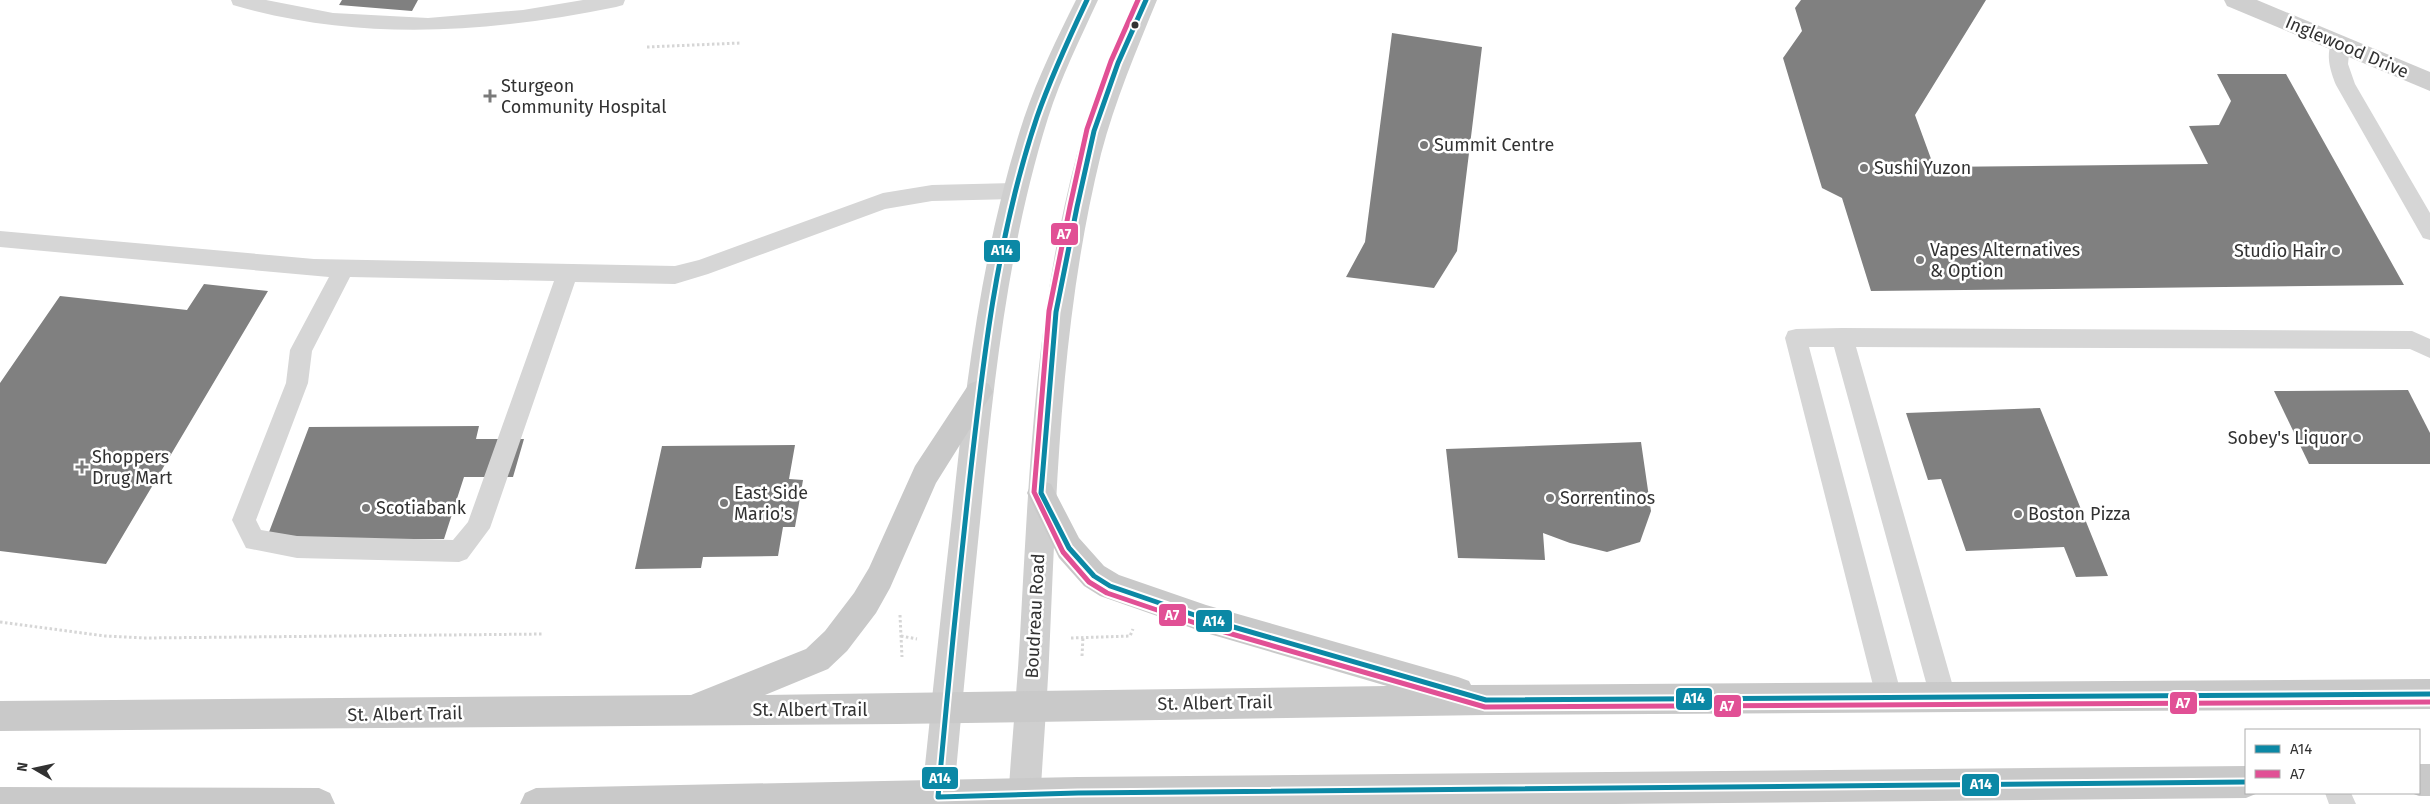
<svg xmlns="http://www.w3.org/2000/svg" width="2430" height="804" font-family="'Fira Sans',sans-serif">
	<rect width="100%" height="100%" fill="#fff"/>
	<g fill="#808080">
		<polygon points="342,0 418,0 412,11 339,5"/>
		<polygon points="1801,0 1986,0 1915,115 1934,167 2208,164 2189,126 2219,125 2231,101 2217,74 2286,74 2404,285 1871,291 1842,198 1822,188 1783,58 1802,31 1795,8"/>
		<polygon points="1392,33 1482,47 1457,251 1434,288 1346,277 1365,242"/>
		<polygon points="204,284 268,291 106,564 0,551 0,383 60,296 187,310"/>
		<polygon points="2408,390 2430,433 2430,464 2309,464 2274,391"/>
		<polygon points="2040,408 2108,576 2076,577 2064,547 1966,551 1941,479 1928,480 1906,413"/>
		<polygon points="479,426 476,439 524,439 513,477 464,477 444,539 266,540 309,427"/>
		<polygon points="1641,442 1651,511 1640,542 1607,552 1570,543 1543,533 1545,560 1458,558 1446,449"/>
		<polygon points="795,445 789,479 803,480 795,527 783,527 778,556 703,557 701,568 635,569 662,446"/>
	</g>
	<g fill="none" stroke-linecap="round" stroke-linejoin="round">
		<g stroke="#d6d6d6" stroke-width="3" stroke-dasharray="2.5 2.5" stroke-linecap="butt">
			<polyline points="647,47 740,43"/>
			<polyline points="900,615 902,657"/>
			<polyline points="0,622 105,636 146,638 544,634"/>
			<polyline points="901,636 917,639"/>
			<polyline points="1071,638 1130,636 1133,629"/>
			<polyline points="1082,656 1083,637"/>
		</g>
		<g fill="#d6d6d6" fill-rule="evenodd">
			<path d="M231,0H266L333,13L428,18L523,10L583,0H625L623,5L616,7C488,33 361,42 233,5Z"/>
			<path d="M2340,37L2347,39L2350,44L2348,64L2355,84L2430,213V240L2423,238L2336,85C2330,70 2325,54 2333,39Z"/>
			<path d="M1014,183L1021,185L1024,191L1021,197L1014,199L932,201L885,209L708,274L675,284L575,282L490,528L467,559L459,562L297,558L246,548L232,520L286,383L290,350L329,277L0,247V231L314,259L675,266L699,260L883,193L932,185ZM350,277L554,281L468,522L453,540L297,536L261,530L256,520L308,383L312,351Z"/>
			<polygon points="1842,328 2412,331 2430,339 2430,358 2410,349 1856,347 1956,697 1952,706 1943,709 1934,706 1930,697 1834,347 1809,347 1902,697 1898,706 1889,709 1880,706 1876,697 1785,338 1788,331 1796,329"/>
			<polygon points="2325,793 2351,793 2356,804 2329,804"/>
		</g>
		<g fill="#cfcfcf" fill-rule="evenodd">
			<path d="M1076,0H1098C1080,39 1061,77 1048,118C1008,246 994,379 981,512C971,609 962,707 953,804H921C931,708 941,612 952,516C966,382 982,246 1024,118C1038,77 1057,38 1076,0Z"/>
			<path d="M1135,0H1157C1136,51 1115,101 1101,154C1062,312 1057,474 1050,636C1048,692 1043,748 1040,804H1008C1011,748 1017,692 1020,636C1029,474 1035,312 1077,154C1091,101 1113,50 1135,0Z"/>
			<polygon points="2224,0 2257,0 2430,72 2430,91 2227,6"/>
		</g>
		<g fill="#c9c9c9" fill-rule="evenodd">
			<polygon points="979,380 989,384 993,392 936,483 890,588 876,613 847,651 828,669 765,695 1387,686 1206,633 1100,596 1084,586 1059,558 1027,493 1031,484 1041,480 1051,484 1079,538 1104,566 1119,575 1206,605 1458,677 1469,681 1471,685 2430,679 2430,709 1486,715 897,724 0,731 0,701 691,695 806,649 825,631 854,593 869,568 915,466 969,384"/>
			<polygon points="2419,764 2430,764 2430,796 2419,796 2411,793 2419,793"/>
			<polygon points="2246,766 2246,793 2258,793 2246,798 1615,804 520,804 525,793 536,788 1078,777"/>
			<polygon points="0,787 319,788 330,793 335,804 0,804"/>
		</g>
		<g stroke="#fff" stroke-width="9">
			<g id="bus-1">
				<path d="M1087,0C1069,38 1051,77 1037,117C996,239 982,368 968,495C957,596 947,696 938,797L1078,793L2246,782"/>
				<polyline points="1146,0 1118,63 1094,131 1077,207 1056,312 1041,493 1069,548 1094,576 1110,586 1206,619 1486,700 2430,694"/>
			</g>
		</g>
		<g stroke="#fff" stroke-width="9">
			<polyline id="bus-2" points="1138,0 1111,61 1087,129 1070,206 1049,311 1034,492 1063,552 1089,582 1107,593 1204,626 1485,707 2430,702"/>
		</g>
		<use href="#bus-1" stroke="#0b88a5" stroke-width="5"/>
		<use href="#bus-2" stroke="#e15095" stroke-width="5"/>
	</g>
	<circle fill="#323232" stroke="#fff" stroke-width="2" cx="1135" cy="25" r="4.5"/>
	<g fill="#7a7a7a" stroke="#fff" stroke-width="2">
		<path d="M487.5 88.5h5v5h5v5h-5v5h-5v-5h-5v-5h5z"/>
		<circle cx="1424" cy="145" r="5"/>
		<circle cx="1864" cy="168" r="5"/>
		<circle cx="2336" cy="251" r="5"/>
		<circle cx="1920" cy="260" r="5"/>
		<circle cx="2357" cy="438" r="5"/>
		<path d="M79.5 459.5h5v5h5v5h-5v5h-5v-5h-5v-5h5z"/>
		<circle cx="1550" cy="498" r="5"/>
		<circle cx="724" cy="503" r="5"/>
		<circle cx="366" cy="508" r="5"/>
		<circle cx="2018" cy="514" r="5"/>
	</g>
	<g text-anchor="middle" dominant-baseline="central" stroke-width="5" stroke-linejoin="round" paint-order="stroke">
		<g font-size="18" fill="#323232" stroke="#fff">
			<text transform="translate(2347 47) rotate(23)">Inglewood Drive</text>
			<text transform="translate(1035 616) rotate(-87)">Boudreau Road</text>
			<text transform="translate(1215 703) rotate(-1)">St. Albert Trail</text>
			<text x="810" y="710">St. Albert Trail</text>
			<text transform="translate(405 714) rotate(-1)">St. Albert Trail</text>
		</g>
		<g font-size="18" fill="#323232" stroke="#fff" text-anchor="start">
			<text x="501" y="86">Sturgeon<tspan x="501" dy="21">Community Hospital</tspan></text>
			<text x="1434" y="145">Summit Centre</text>
			<text x="1874" y="168">Sushi Yuzon</text>
			<text x="1930" y="250">Vapes Alternatives<tspan x="1930" dy="21">&amp; Option</tspan></text>
			<text x="2326" y="251" text-anchor="end">Studio Hair</text>
			<text x="2347" y="438" text-anchor="end">Sobey's Liquor</text>
			<text x="92" y="457">Shoppers<tspan x="92" dy="21">Drug Mart</tspan></text>
			<text x="734" y="493">East Side<tspan x="734" dy="21">Mario's</tspan></text>
			<text x="1560" y="498">Sorrentinos</text>
			<text x="376" y="508">Scotiabank</text>
			<text x="2028" y="514">Boston Pizza</text>
		</g>
	</g>
	<g stroke="#fff" stroke-width="2">
		<rect x="1050" y="222" width="29" height="24" rx="5" fill="#e15095"/>
		<rect x="983" y="239" width="38" height="24" rx="5" fill="#0b88a5"/>
		<rect x="1158" y="603" width="29" height="24" rx="5" fill="#e15095"/>
		<rect x="1195" y="609" width="38" height="24" rx="5" fill="#0b88a5"/>
		<rect x="1675" y="687" width="38" height="24" rx="5" fill="#0b88a5"/>
		<rect x="2169" y="691" width="29" height="24" rx="5" fill="#e15095"/>
		<rect x="1713" y="694" width="29" height="24" rx="5" fill="#e15095"/>
		<rect x="921" y="766" width="38" height="24" rx="5" fill="#0b88a5"/>
		<rect x="1961" y="773" width="39" height="24" rx="5" fill="#0b88a5"/>
	</g>
	<g font-size="14" text-anchor="middle" font-weight="bold" fill="#fff">
		<text x="1064" y="239">A7</text>
		<text x="1002" y="255">A14</text>
		<text x="1172" y="620">A7</text>
		<text x="1214" y="626">A14</text>
		<text x="1694" y="703">A14</text>
		<text x="2183" y="708">A7</text>
		<text x="1727" y="711">A7</text>
		<text x="940" y="783">A14</text>
		<text x="1981" y="789">A14</text>
	</g>
	<rect x="2245" y="729" width="175" height="65" fill="#ffffff" stroke="#adadad"/>
	<rect x="2255" y="745" width="25" height="8" fill="#0b88a5" stroke="#adadad"/>
	<text x="2290" y="754" font-size="15" fill="#323232">A14</text>
	<rect x="2255" y="770" width="25" height="8" fill="#e15095" stroke="#adadad"/>
	<text x="2290" y="779" font-size="15" fill="#323232">A7</text>
	<g transform="translate(35 769) rotate(279)" stroke="#ffffff" stroke-width="4" paint-order="stroke">
	<path d="M0-4L9 19L0 12L-9 19Z" fill="#323232"/>
	<text y="-8" font-size="14" font-weight="bold" text-anchor="middle" fill="#323232">N</text>
	</g>
</svg>
